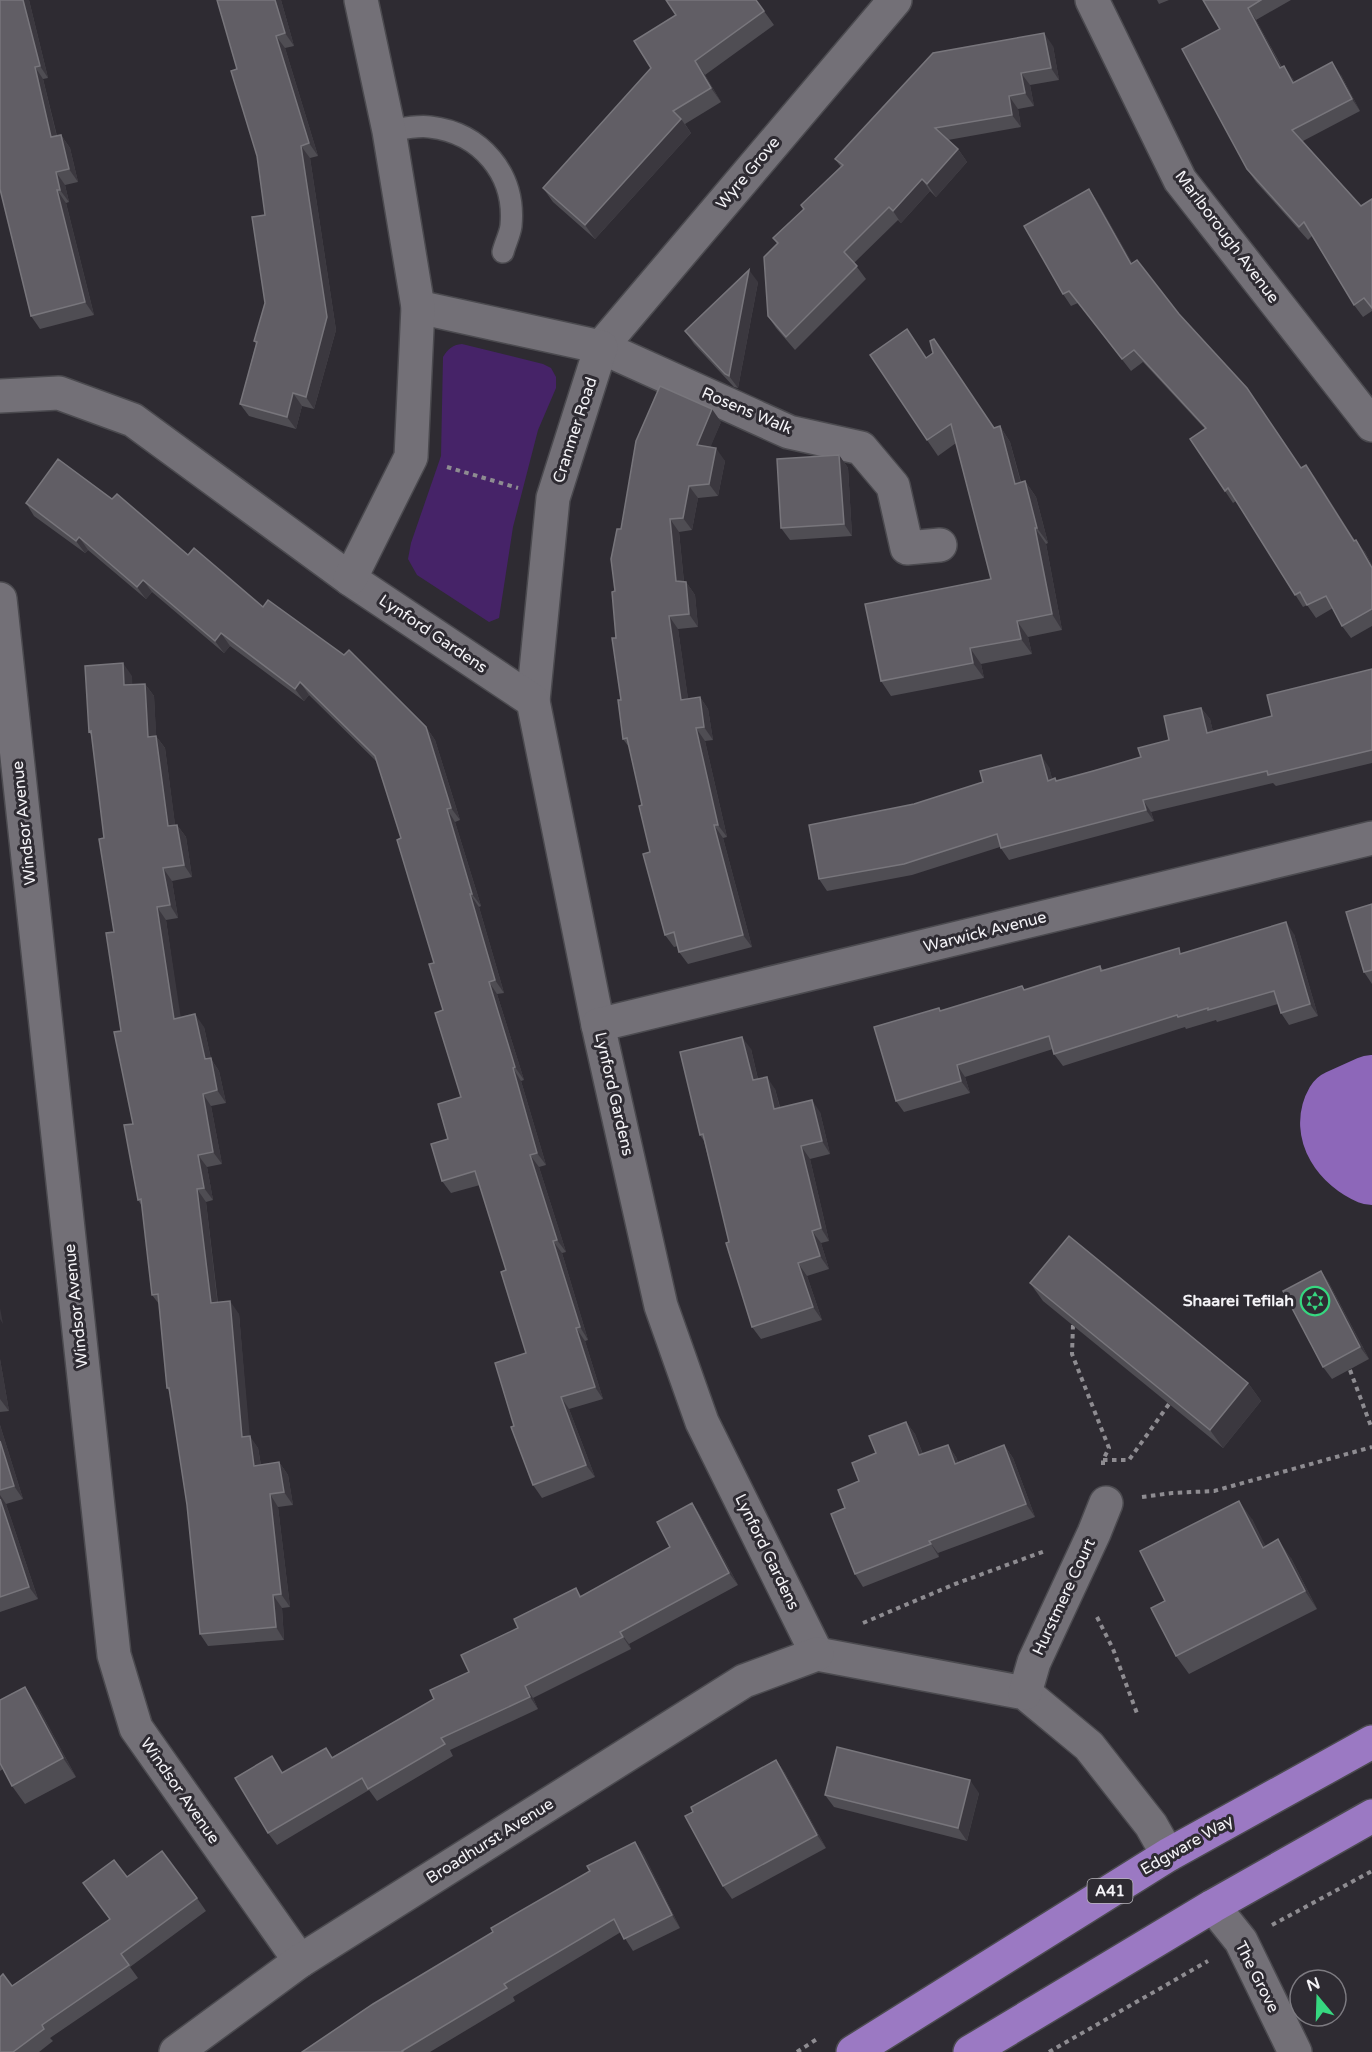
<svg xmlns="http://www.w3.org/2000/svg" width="1372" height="2052" font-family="'Varela Round',sans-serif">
	<rect width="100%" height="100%" fill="#2e2b32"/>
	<polygon fill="#3a3541" points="1372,1092 1372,1146 1354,1099"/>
	<path fill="#462368" d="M462,344L543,364L551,368L556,377V388L538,430L513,527L499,618L489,622L417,575L408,559L411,543L441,456L443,357C448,349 452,345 462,344Z"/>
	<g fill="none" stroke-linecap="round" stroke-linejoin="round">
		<path stroke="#8d67b9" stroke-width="72" d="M1372,1091L1341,1105C1326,1131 1348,1159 1372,1169"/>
		<g stroke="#4b4a4f" stroke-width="24">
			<path id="service" d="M389,131C401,129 417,125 430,127C481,133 516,174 511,226C510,234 505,244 503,252"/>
		</g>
		<g stroke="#4b4a4f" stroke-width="36">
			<g id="minor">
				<polyline points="895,0 601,347 789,432 861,448 893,486 907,548 940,545"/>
				<polyline points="1092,0 1180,180 1372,425"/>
				<polyline points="418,307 601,347 553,498 533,701"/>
				<polyline points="0,396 59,393 133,420 350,579 533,701 598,1025 661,1306 702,1422 817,1654"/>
				<polyline points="350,579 411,457 418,307 389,131 361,0"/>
				<polyline points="0,599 114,1655 136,1728 300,1961"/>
				<polyline points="598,1025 1372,838"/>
				<polyline points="817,1654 1025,1693 1089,1746 1151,1825 1168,1855"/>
				<polyline points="1025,1693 1034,1662 1094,1533 1106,1503"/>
				<polyline points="1213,1906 1241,1941 1295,2052"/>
				<polyline points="176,2052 300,1961 744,1681 817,1654"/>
			</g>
		</g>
		<g stroke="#4b4a4f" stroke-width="36">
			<g id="trunk">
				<polyline points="853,2052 1168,1855 1372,1742"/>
				<polyline points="970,2052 1213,1906 1372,1816"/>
			</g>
		</g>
		<g stroke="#8e8c91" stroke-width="4" stroke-dasharray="4.5 4.5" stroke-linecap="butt">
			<polyline points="447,467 518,488"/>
			<polyline points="1073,1325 1072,1354 1109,1448 1103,1460 1103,1466"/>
			<polyline points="1350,1370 1372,1429"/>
			<polyline points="1103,1460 1129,1460 1169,1404"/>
			<polyline points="1142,1497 1172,1493 1214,1491 1372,1447"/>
			<polyline points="1097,1617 1113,1649 1138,1716"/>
			<polyline points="863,1623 955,1584 1045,1551"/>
			<polyline points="1272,1925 1372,1871"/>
			<polyline points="797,2052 817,2039"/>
			<polyline points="1049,2052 1208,1961"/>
		</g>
		<use href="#service" stroke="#737077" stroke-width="21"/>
		<use href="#minor" stroke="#737077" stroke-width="33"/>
		<use href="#trunk" stroke="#9b79c3" stroke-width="33"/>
	</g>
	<g fill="#4f4d53">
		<polygon points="0,0 29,0 48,78 43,79 57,136 61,135 70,148 78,182 65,185 69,202 66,203 94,315 40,329 31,316"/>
		<polygon points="217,0 281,0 294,46 285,48 318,156 310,158 336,330 314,409 302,406 296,429 249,416 240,404 256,344 254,341 265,303 265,215 257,156 237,69"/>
		<polygon points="756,0 774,25 705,75 721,102 685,124 691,133 595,239 553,202 543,188"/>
		<polygon points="1157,0 1169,0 1159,4"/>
		<polygon points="1203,0 1291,0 1256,20 1282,67 1293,79 1294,82 1341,75 1360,111 1303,141 1361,206 1372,199 1372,311 1363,317 1354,305 1312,236 1308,240 1256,182 1247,169 1220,29"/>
		<polygon points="1053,46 1059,80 1030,85 1034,106 1018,109 1021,127 948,140 958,149 967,162 936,197 930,191 901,223 898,220 854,263 866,279 795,350 776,328 768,316 777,244 773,238 804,209 801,205 841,167 835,159"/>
		<polygon points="1089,189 1097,201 1132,263 1179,314 1301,468 1306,465 1355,541 1365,552 1372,565 1372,626 1351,638 1342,626 1333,608 1316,618 1307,605 1303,607 1236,501 1233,503 1190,439 1205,429 1143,362 1131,371 1078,303 1071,306 1063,294"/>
		<polygon points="758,282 738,388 734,387 694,344 685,331"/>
		<polygon points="926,357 994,428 1000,426 1010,442 1021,482 1025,481 1036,497 1048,543 1046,544 1062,630 1028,637 1032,654 981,664 984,678 891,696 881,681 991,579 956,443 938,456 927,440"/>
		<polygon points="721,422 710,447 725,461 718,496 698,498 692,530 679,532 684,582 686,582 695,595 698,627 678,629 688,699 700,697 708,709 713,740 705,741 727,837 723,838 752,947 688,964 679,952 678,946 674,947 665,935 650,852 642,805 629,747 623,739 621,700 616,638 615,591 621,529"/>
		<polygon points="839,455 848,468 852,536 790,540 781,528"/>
		<polygon points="26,503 188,555 263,607 426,727 435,740 460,820 455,822 481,906 479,907 504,993 497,994 524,1080 521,1081 546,1165 539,1167 566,1252 562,1253 588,1340 585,1341 603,1399 569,1409 595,1477 542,1498 533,1485 514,1426 526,1353 506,1270 480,1185 451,1193 442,1181 448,1139 461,1097 434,963 401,838 377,762 309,695 304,701 230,646 224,653 152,592 146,599 88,550 85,553 34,516"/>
		<polygon points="1372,669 1372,763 1276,786 1273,783 1151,812 1154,821 1009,860 1000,847 912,875 827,891 819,879 914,804 1049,767 1052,779 1057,781 1141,757 1169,740 1201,708 1210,719 1213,732 1272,716"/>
		<polygon points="132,676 132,684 145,684 154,696 156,736 165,748 175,825 177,825 186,837 192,877 172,881 178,918 166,920 180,1018 204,1027 211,1059 219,1071 226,1103 211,1106 222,1164 207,1167 213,1200 206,1202 218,1303 239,1314 249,1436 258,1448 261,1465 279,1462 288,1475 293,1505 278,1507 290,1607 282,1608 284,1640 208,1646 200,1634 187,1505 170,1392 167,1388 159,1304 152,1295 142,1206 138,1200 133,1124 121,1031 114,932 104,838 92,736 89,732"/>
		<polygon points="1372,904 1372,984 1364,972"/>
		<polygon points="1294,934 1318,1016 1289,1025 1281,1013 1278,1004 1217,1022 1216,1020 1186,1029 1185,1027 1063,1066 1054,1054 1053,1049 965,1077 970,1093 904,1112 896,1101 942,1011 1025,990 1100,966 1103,970 1182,953"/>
		<polygon points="751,1049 758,1079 775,1089 780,1107 820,1112 830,1154 810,1159 829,1241 821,1243 829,1269 807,1276 822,1320 761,1339 752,1327 704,1141 700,1135"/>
		<polygon points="1321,1271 1329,1283 1369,1359 1332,1379 1323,1367"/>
		<polygon points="1030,1283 1248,1383 1261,1401 1223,1448 1043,1301"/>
		<polygon points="0,1359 9,1411 0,1412"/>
		<polygon points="906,1422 915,1434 923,1454 948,1445 956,1457 958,1462 1004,1445 1013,1458 1035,1517 938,1553 939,1557 863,1587 855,1574 845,1508 859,1481"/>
		<polygon points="0,1425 23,1499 6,1504 38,1599 0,1612"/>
		<polygon points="692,1503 700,1515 738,1585 629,1644 631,1649 533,1698 538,1709 450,1750 453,1756 377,1801 369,1790 277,1845 268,1833 283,1773 326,1748 332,1757 434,1699 469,1672 518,1628 576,1588 581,1596 670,1547"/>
		<polygon points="1252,1519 1265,1546 1291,1558 1317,1609 1189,1674 1176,1656 1165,1601"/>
		<polygon points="0,1700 37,1705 76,1777 25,1804 12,1786 3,1769 0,1771"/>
		<polygon points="776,1760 785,1773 826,1848 732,1899 723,1886 693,1812"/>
		<polygon points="979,1793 967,1841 834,1807 825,1795"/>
		<polygon points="635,1842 644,1855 680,1928 633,1951 621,1932 513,1997 515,2001 430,2052 302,2052"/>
		<polygon points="197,1898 206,1911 130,1967 138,1978 50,2038 53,2041 39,2052 0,2052 12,1986 110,1919"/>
	</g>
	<g fill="#3b383f">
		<polygon points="23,0 29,0 48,78 40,66"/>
		<polygon points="275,0 281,0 294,46 285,33"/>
		<polygon points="1248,8 1256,20 1289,81 1280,68"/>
		<polygon points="1044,33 1053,46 1059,80 1051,68"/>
		<polygon points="276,36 285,48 318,156 309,143"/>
		<polygon points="695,61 705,75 721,102 711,88"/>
		<polygon points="1332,62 1341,75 1360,111 1352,99"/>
		<polygon points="1284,66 1293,79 1301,95 1293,83"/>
		<polygon points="35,67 43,79 60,150 51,137"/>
		<polygon points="1021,73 1030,85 1034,106 1025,93"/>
		<polygon points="1009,96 1018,109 1021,127 1012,115"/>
		<polygon points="681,119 691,133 595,239 585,225"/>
		<polygon points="61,135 70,148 78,182 69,169"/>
		<polygon points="301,146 310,158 336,330 314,409 306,397"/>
		<polygon points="958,149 967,162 936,197 927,184"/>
		<polygon points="56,172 65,185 69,202 60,190"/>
		<polygon points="922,179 930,191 901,223 893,211"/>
		<polygon points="1089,189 1097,201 1140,276 1131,264"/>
		<polygon points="57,190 66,203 94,315 85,302"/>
		<polygon points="749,270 758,282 738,388 729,376"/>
		<polygon points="293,393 302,406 296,429 287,417"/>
		<polygon points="712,409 721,422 706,458 697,445"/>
		<polygon points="1000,426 1010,442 1025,499 1015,484"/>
		<polygon points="716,448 725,461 718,496 709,484"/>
		<polygon points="839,455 848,468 852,536 844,524"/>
		<polygon points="1306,465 1315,477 1363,553 1354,541"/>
		<polygon points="1025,481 1036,497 1048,543 1037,528"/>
		<polygon points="689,486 698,498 692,530 683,518"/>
		<polygon points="670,519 679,532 685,593 676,581"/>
		<polygon points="1035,528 1046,544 1062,630 1052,614"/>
		<polygon points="79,537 88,550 85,553 76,541"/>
		<polygon points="1356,540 1365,552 1372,565 1372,568"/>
		<polygon points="143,580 152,592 146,599 137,587"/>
		<polygon points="686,582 695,595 698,627 689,614"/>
		<polygon points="669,616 678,629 690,712 681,700"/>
		<polygon points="1017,621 1028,637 1032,654 1021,639"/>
		<polygon points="221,633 230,646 224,653 215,641"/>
		<polygon points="970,648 981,664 984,678 973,663"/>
		<polygon points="123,663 132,676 133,698 124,685"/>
		<polygon points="300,682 309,695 304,701 295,689"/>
		<polygon points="145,684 154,696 157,749 148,737"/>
		<polygon points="700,697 708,709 713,740 704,727"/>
		<polygon points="1201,708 1210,719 1216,745 1207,733"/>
		<polygon points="426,727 435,740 460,820 451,808"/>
		<polygon points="696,728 705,741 727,837 718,825"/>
		<polygon points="156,736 165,748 177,839 168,826"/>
		<polygon points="1041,755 1049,767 1056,793 1048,781"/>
		<polygon points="1143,800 1151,812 1154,821 1146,810"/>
		<polygon points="447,809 455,822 481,906 472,894"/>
		<polygon points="177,825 186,837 192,877 184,865"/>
		<polygon points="714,825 723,838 752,947 743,935"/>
		<polygon points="163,868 172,881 178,918 170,905"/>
		<polygon points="470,894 479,907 504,993 495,980"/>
		<polygon points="157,907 166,920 183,1032 174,1019"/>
		<polygon points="1286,922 1294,934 1318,1016 1310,1004"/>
		<polygon points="489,982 497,994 524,1080 515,1067"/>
		<polygon points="195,1014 204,1027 211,1059 219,1071 226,1103 217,1090 205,1059"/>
		<polygon points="742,1037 751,1049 761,1093 753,1080"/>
		<polygon points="957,1065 965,1077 970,1093 961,1081"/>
		<polygon points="513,1068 521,1081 546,1165 537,1153"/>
		<polygon points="767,1077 775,1089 783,1121 774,1109"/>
		<polygon points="203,1094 211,1106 222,1164 213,1152"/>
		<polygon points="812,1100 820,1112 830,1154 822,1141"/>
		<polygon points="801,1146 810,1159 829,1241 821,1228"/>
		<polygon points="198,1155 207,1167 213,1200 204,1188"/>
		<polygon points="530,1155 539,1167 566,1252 557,1240"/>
		<polygon points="197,1189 206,1202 219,1316 211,1303"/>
		<polygon points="812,1231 821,1243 829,1269 820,1256"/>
		<polygon points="553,1241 562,1253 588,1340 580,1327"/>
		<polygon points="798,1263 807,1276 822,1320 813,1307"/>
		<polygon points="1321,1271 1329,1283 1369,1359 1360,1347"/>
		<polygon points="230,1301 239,1314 251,1449 242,1437"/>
		<polygon points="0,1308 3,1324 0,1319"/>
		<polygon points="576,1328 585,1341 603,1399 595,1387"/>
		<polygon points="0,1359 9,1411 0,1399"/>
		<polygon points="1248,1383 1261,1401 1223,1448 1210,1430"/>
		<polygon points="561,1397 569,1409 595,1477 586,1465"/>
		<polygon points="906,1422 915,1434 928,1468 919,1455"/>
		<polygon points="0,1425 23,1499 14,1486 0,1441"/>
		<polygon points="250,1436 258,1448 263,1478 254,1466"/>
		<polygon points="948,1445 956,1457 963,1476 955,1464"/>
		<polygon points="1004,1445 1013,1458 1035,1517 1026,1504"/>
		<polygon points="279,1462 288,1475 293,1505 284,1492"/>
		<polygon points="270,1494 278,1507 290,1607 281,1594"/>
		<polygon points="0,1495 6,1504 38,1599 29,1587 0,1499"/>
		<polygon points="1239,1501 1252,1519 1276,1566 1263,1548"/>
		<polygon points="692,1503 700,1515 738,1585 729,1573"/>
		<polygon points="1278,1539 1291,1558 1317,1609 1305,1591"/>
		<polygon points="929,1541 938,1553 939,1557 931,1544"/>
		<polygon points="273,1595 282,1608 284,1640 276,1627"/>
		<polygon points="620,1632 629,1644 631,1649 623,1637"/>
		<polygon points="525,1686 533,1698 538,1709 530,1697"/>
		<polygon points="25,1687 37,1705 76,1777 63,1758"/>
		<polygon points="776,1760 785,1773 826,1848 817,1835"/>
		<polygon points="970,1780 979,1793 967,1841 958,1828"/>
		<polygon points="635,1842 644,1855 680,1928 672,1915"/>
	</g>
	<g fill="#615e65" stroke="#78767c" stroke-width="1.5">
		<polygon points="0,0 23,0 40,66 35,67 51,137 61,135 69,169 56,172 60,190 57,190 85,302 31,316 0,189"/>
		<polygon points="217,0 275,0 285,33 276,36 309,143 301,146 327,317 306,397 293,393 287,417 240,404 257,342 254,341 265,303 252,217 265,215 257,156 231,71 237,69"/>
		<polygon points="666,0 756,0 764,11 695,61 711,88 673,111 681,119 585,225 543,188 651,68 634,41 676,15"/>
		<polygon points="1203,0 1261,0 1248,8 1280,68 1284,66 1293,83 1332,62 1352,99 1292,130 1361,206 1372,199 1372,308 1364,298 1354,305 1304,222 1299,227 1247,169 1182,49 1220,29"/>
		<polygon points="1044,33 1051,68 1021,73 1025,93 1009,96 1012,115 935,128 958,149 927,184 922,179 893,211 889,207 844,252 857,266 786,337 768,316 764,257 778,243 773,238 804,209 801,205 843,165 835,159 933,53"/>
		<polygon points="1089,189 1131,264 1137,260 1179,314 1247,388 1301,468 1306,465 1354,541 1356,540 1372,568 1372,609 1342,626 1326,596 1307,605 1300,592 1295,595 1228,488 1225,491 1190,439 1206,428 1134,350 1122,359 1069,291 1063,294 1024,226"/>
		<polygon points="749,270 729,376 725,374 685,331"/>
		<polygon points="907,329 926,358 933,353 930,341 934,339 994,428 1000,426 1015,484 1025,481 1037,528 1035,528 1052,614 1017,621 1021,639 970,648 973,663 881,681 865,604 991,579 951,424 927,440 870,355"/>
		<polygon points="660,386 712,409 697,445 716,448 709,484 689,486 683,518 670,519 676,581 686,582 689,614 669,616 681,700 700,697 704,727 696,728 718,825 714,825 743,935 679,952 674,932 665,935 643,854 650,852 639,806 642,805 627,738 623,739 618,700 621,700 612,638 616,638 612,592 615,591 611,559 617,529 621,529 636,441"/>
		<polygon points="839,455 844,524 781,528 777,459"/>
		<polygon points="58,459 112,499 117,494 188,555 194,548 263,607 268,600 344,655 349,650 426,727 451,808 447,809 472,894 470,894 495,980 489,982 515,1067 513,1068 537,1153 530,1155 557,1240 553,1241 580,1327 576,1328 595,1387 561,1397 586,1465 533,1485 511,1427 514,1426 495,1363 526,1353 501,1272 506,1270 475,1171 442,1181 431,1144 448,1139 438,1104 461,1097 435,1013 443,1010 429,964 434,963 397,840 401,838 375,756 300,682 295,689 221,633 215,641 143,580 137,587 79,537 76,541 26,503"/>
		<polygon points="123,663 124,685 145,684 148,737 156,736 168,826 177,825 184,865 163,868 170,905 157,907 174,1019 195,1014 205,1059 211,1058 217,1090 203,1094 213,1152 198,1155 204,1188 197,1189 211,1303 230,1301 242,1437 250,1436 254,1466 279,1462 284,1492 270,1494 281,1594 273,1595 276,1627 200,1634 187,1505 169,1388 167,1388 158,1294 152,1295 141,1199 138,1200 124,1125 133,1124 114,1032 121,1031 106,933 114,932 99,839 104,838 91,731 89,732 85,666"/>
		<polygon points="1372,669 1372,750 1268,775 1267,771 1143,800 1146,810 1001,848 997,834 904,864 819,879 809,825 914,804 983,782 980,771 1041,755 1048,781 1055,778 1056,781 1093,771 1141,757 1138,748 1169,740 1164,716 1201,708 1207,733 1272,716 1267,695"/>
		<polygon points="1372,904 1372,970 1364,972 1346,912"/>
		<polygon points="1286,922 1310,1004 1281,1013 1274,991 1208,1010 1208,1008 1178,1017 1177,1015 1054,1054 1049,1036 957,1065 961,1081 896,1101 874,1027 939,1008 940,1011 1022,986 1024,990 1100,966 1101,971 1179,948 1180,954"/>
		<polygon points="742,1037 753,1080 767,1077 774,1109 812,1100 822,1141 801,1146 821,1228 812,1231 820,1256 798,1263 813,1307 752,1327 726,1243 729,1242 703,1134 700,1135 680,1052"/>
		<polygon points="1069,1236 1248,1383 1210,1430 1030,1283"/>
		<polygon points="1321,1271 1360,1347 1323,1367 1283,1291"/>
		<polygon points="906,1422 919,1455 948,1445 955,1464 1004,1445 1026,1504 929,1541 931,1544 855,1574 831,1514 845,1508 838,1490 859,1481 852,1463 876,1453 869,1436"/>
		<polygon points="0,1441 14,1486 0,1490"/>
		<polygon points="0,1499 29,1587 0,1597"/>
		<polygon points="1239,1501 1263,1548 1278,1539 1305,1591 1176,1656 1151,1608 1165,1601 1140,1551"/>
		<polygon points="692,1503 729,1573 620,1632 623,1637 525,1686 530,1697 441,1738 445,1744 368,1789 362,1778 268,1833 235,1778 272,1756 282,1773 326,1748 332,1758 434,1699 430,1690 469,1672 461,1655 518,1628 514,1619 576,1588 580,1597 670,1547 657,1522"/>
		<polygon points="25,1687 63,1758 12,1786 0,1763 0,1700"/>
		<polygon points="837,1747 970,1780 958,1828 825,1795"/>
		<polygon points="776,1760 817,1835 723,1886 685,1816 693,1812 691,1807"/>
		<polygon points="635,1842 672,1915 624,1939 614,1919 504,1984 507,1988 402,2051 403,2052 302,2052 373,2004 493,1932 491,1928 590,1871 587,1866"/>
		<polygon points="162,1851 197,1898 121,1954 129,1965 42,2025 44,2029 13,2052 0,2052 0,1977 3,1974 12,1986 110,1919 83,1883 114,1860 127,1877"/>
	</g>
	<defs>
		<g id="synagogue-ring" transform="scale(1.5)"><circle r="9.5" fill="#2e2b32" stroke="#36d880" stroke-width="1.5"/><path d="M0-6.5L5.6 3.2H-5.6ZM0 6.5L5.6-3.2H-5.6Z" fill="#36d880"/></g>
	</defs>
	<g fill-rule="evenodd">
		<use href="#synagogue-ring" x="1315" y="1301"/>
	</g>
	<g text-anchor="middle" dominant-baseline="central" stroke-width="6" stroke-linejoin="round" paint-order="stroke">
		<rect fill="#2e2b32" stroke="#b9b7bc" stroke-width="1.5" x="1087.5" y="1879" width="45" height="24" rx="4.5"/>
		<g font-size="15" font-weight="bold" fill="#f4f3f7">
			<text x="1110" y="1891">A41</text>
		</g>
		<g font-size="16" fill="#f4f3f7" stroke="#2e2b32">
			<text transform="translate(748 173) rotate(-50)">Wyre Grove</text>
			<text transform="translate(1227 237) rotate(53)">Marlborough Avenue</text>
			<text transform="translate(747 411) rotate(23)">Rosens Walk</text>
			<text transform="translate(575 430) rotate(-72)">Cranmer Road</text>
			<text transform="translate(433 634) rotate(34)">Lynford Gardens</text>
			<text transform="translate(24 823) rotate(-96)">Windsor Avenue</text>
			<text transform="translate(985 932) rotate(-14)">Warwick Avenue</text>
			<text transform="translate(614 1094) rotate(77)">Lynford Gardens</text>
			<text transform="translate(76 1306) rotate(-96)">Windsor Avenue</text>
			<text transform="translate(767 1552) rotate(64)">Lynford Gardens</text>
			<text transform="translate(1064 1597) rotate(-65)">Hurstmere Court</text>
			<text transform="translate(180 1791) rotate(55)">Windsor Avenue</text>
			<text transform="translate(490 1841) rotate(-32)">Broadhurst Avenue</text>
			<text transform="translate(1187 1845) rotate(-30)">Edgware Way</text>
			<text transform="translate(1257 1977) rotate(63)">The Grove</text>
		</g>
		<g font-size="16" font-weight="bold" fill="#f4f3f7" stroke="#2e2b32" text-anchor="end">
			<text x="1294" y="1301">Shaarei Tefilah</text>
		</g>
	</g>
	<g transform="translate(1318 1998) rotate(341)"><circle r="28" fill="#2e2b32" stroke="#7d7b81" stroke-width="1.5"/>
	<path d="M0-4.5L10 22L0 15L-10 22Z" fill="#36d880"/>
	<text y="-9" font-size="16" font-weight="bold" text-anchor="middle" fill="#f4f3f7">N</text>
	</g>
</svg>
